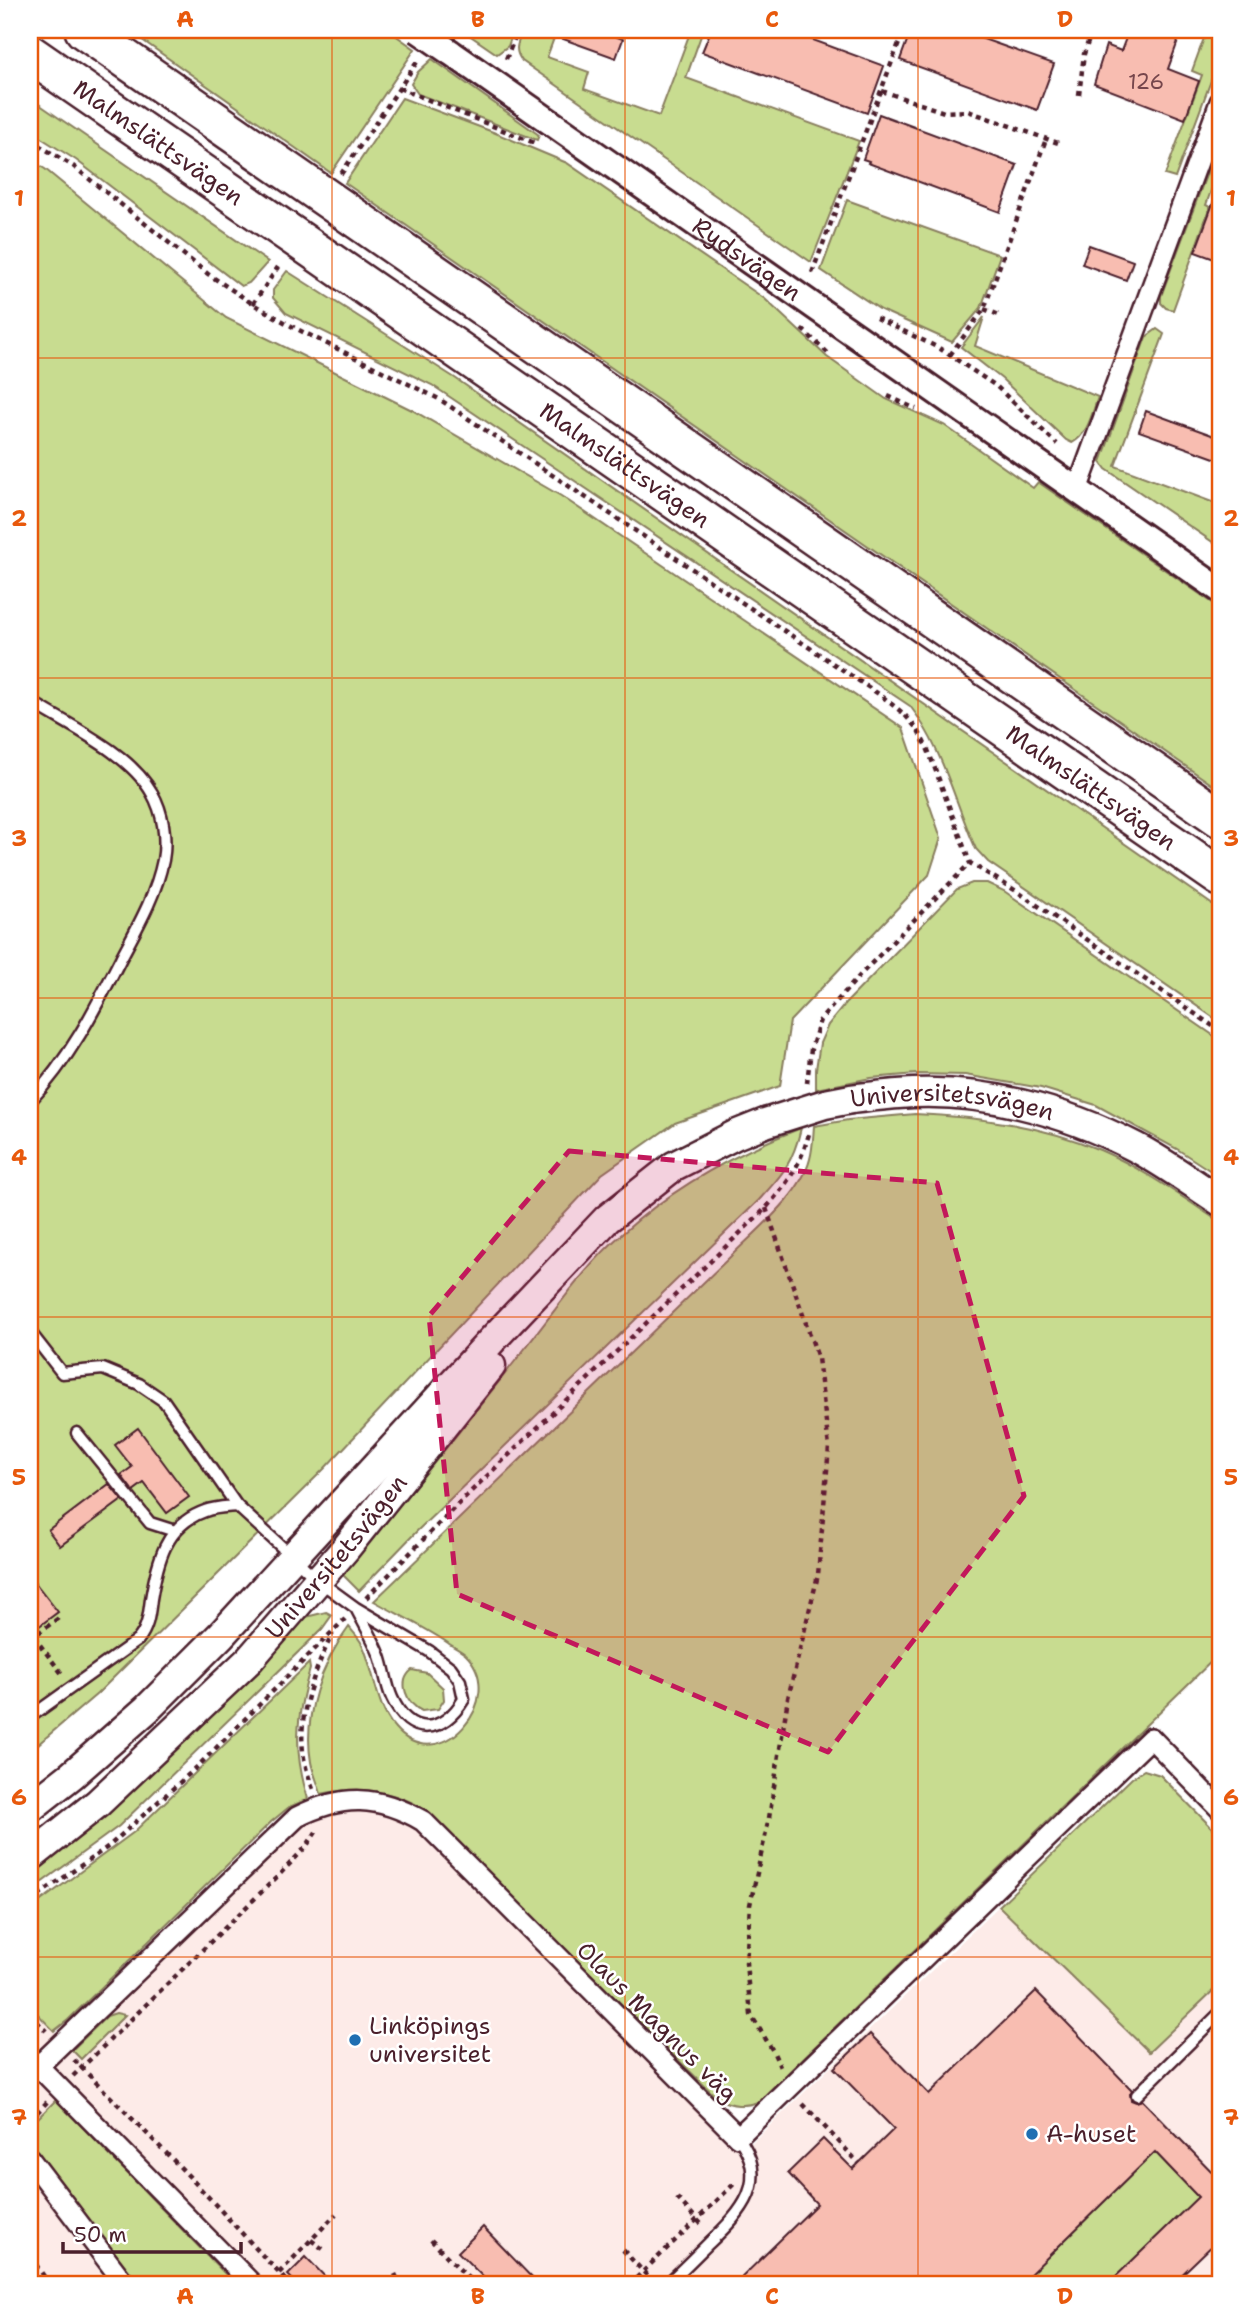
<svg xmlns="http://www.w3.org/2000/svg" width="1250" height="2315" font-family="'Shantell Sans',sans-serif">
	<rect width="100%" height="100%" fill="#fff"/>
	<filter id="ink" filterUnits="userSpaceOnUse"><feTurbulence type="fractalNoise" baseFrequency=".0143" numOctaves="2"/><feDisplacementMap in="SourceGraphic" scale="14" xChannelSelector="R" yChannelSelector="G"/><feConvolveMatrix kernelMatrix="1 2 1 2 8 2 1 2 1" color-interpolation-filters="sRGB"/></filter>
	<g filter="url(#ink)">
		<polygon fill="#fdebe8" points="353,1811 387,1815 421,1832 741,2153 999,1906 1149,2052 1220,1984 1220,2285 30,2285 30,2006 72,2049 300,1826 326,1816"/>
		<g fill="#c8dc90" stroke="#897e5e" stroke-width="2">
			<polygon points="128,30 388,30 415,49 331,173"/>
			<polygon points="462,30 514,30 508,46 497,54"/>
			<path d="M523,30H557L547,57L589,72L584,89L659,116L691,30H703L686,78L859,141L811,262L522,61C513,50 518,42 523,30Z"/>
			<polygon points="1207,30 1220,30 1220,56 1175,178 1165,175 1202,75 1192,71"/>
			<polygon points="432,59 539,135 537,140 418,94 411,84 418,72"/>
			<polygon points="30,98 268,262 249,283 241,286 76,160 30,131"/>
			<polygon points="402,98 493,132 567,163 765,299 827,357 886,399 944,425 1033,488 1038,482 1220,608 1220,790 345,183"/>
			<polygon points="1220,138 1220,165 1206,205 1210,207 1173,310 1166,308 1161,303 1161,296"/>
			<polygon points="30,160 45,169 226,318 412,410 561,496 903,728 941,838 929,875 790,1021 780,1086 675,1123 602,1174 324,1469 97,1694 30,1751"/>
			<polygon points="847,200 1000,255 981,308 952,342 881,310 821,270"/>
			<path d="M287,271L455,378L1220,910V1022L988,862L976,849C954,801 943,748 910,706L432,385L286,313L273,298V290Z"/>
			<path d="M984,317L975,346L1098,397C1092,413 1088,435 1072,443L1066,440L1002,379L961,347Z"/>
			<polygon points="1157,329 1164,334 1115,466 1220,505 1220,547 1106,469 1101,462 1146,337"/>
			<polygon points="972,883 987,883 1004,891 1220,1040 1220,1177 1177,1149 1096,1105 1041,1088 965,1075 916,1074 871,1078 816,1089 816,1069 820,1043 828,1025 846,1003 957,889"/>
			<path d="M915,1114C978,1117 1041,1125 1100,1150C1142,1168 1182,1197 1220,1222V1653L758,2102C743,2107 733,2106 718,2099L422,1808C391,1789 356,1787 321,1794C318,1783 313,1773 311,1762C303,1715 321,1664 349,1627C354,1633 359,1638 362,1644C375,1671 375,1705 395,1728C440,1780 509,1698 466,1655C461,1650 453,1647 448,1643C424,1627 399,1615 374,1601L731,1256C757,1230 801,1195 810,1159C813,1148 813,1137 814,1126L848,1120Z"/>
			<path d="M801,1128C793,1163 782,1175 759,1200L416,1532L359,1591L341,1573C405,1501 464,1426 523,1351C555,1311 585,1266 623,1233C675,1186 736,1153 801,1128Z"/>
			<polygon points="326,1612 332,1615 322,1629 119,1826 30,1891 30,1872 132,1788 213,1714 262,1665 302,1618"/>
			<path d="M309,1663L310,1669C296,1717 293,1751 308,1799L289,1807L271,1822L68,2020L54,2031L30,2006V1909L134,1832Z"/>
			<path d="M412,1670L427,1673L443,1688L444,1700L438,1709L422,1711C407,1704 397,1682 412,1670Z"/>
			<polygon points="1144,1770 1160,1775 1220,1836 1220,1984 1149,2052 999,1906 1132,1778"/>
			<polygon points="116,2013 125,2015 81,2059 72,2050 107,2016"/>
			<polygon points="56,2100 236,2285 135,2285 30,2145 30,2126"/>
			<polygon points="1155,2152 1198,2197 1107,2285 1019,2285"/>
		</g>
		<g fill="#f8bdb1" stroke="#4a1f2b" stroke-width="2">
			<polygon points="544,30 598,30 623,39 616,58 544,32"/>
			<polygon points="711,30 786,30 884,66 867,113 702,52"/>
			<polygon points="911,30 958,30 1054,64 1037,110 900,60"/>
			<polygon points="1129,30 1182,30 1168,69 1199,81 1185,119 1094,84 1106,45 1121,51"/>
			<polygon points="879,114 1017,165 1000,212 868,163 869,161 863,159"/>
			<polygon points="1218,190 1220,190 1220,261 1195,252"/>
			<polygon points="1089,245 1133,261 1126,280 1082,264"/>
			<polygon points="1146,411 1220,438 1220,460 1139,431"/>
			<polygon points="138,1428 189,1497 167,1513 144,1483 133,1491 121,1475 132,1467 115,1445"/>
			<polygon points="109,1484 122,1500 60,1546 48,1530"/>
			<polygon points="30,1576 58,1612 30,1633"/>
			<polygon points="1036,1991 1132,2090 1130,2094 1131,2100 1136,2102 1142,2100 1220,2180 1220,2238 1171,2285 1107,2285 1198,2197 1155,2152 1019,2285 734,2285 817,2204 788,2173 823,2139 853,2169 894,2129 834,2068 870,2034 929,2094"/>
			<polygon points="483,2227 539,2285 491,2285 458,2252"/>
			<polygon points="306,2257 333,2285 298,2285 288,2275"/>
		</g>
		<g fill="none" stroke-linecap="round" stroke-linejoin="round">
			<g stroke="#4a1f2b" stroke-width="15">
				<g id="service">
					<path d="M30,701C68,725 130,753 152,793C163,812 167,838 163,860C156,895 138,926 121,958C95,1009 70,1059 30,1101"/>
					<path d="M30,1332L62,1373L103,1369L139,1384L164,1401L237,1506L319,1581L356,1608L429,1651L451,1668L460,1681L464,1699C443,1734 410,1738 392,1698C386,1685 385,1670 380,1656C374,1640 364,1624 356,1608"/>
					<polyline points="77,1433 150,1523 175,1531"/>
					<path d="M30,1717L138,1640C148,1628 149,1615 151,1599C157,1563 165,1525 205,1511C215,1507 227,1507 237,1506"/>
					<polyline points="1137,2095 1220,2013"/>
					<path d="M666,2285C681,2271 695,2257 709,2243C742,2212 771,2181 738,2137"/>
				</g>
			</g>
			<g stroke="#4a1f2b" stroke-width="24">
				<g id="minor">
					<polyline points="1077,490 1220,102"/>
					<polyline points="31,2059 253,2285"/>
					<path d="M30,2074L297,1817C343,1794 378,1795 423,1821L738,2137L1151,1738L1220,1809"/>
					<polyline points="30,2159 126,2285"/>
				</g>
			</g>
			<g stroke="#4a1f2b" stroke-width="30">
				<g id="tertiary">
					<path id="s1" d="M450,52L1220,590"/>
				</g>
			</g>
			<g stroke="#4a1f2b" stroke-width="33">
				<g id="secondary">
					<path id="s2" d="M851,1099C867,1097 883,1095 898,1094C979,1087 1064,1110 1135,1147C1164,1162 1192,1183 1220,1201"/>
					<polyline points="30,1808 72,1775 147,1709 221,1635 493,1339 607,1219 674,1166 735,1135 765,1123"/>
					<path id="s3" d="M30,1857L98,1803L249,1660L346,1548L491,1366"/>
				</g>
			</g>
			<g stroke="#4a1f2b" stroke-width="42">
				<g id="motorway">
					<polyline points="84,30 1220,818"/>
					<path id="s4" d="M30,54L1220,877"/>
				</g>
			</g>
			<g stroke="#4a1f2b" stroke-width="4.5" stroke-dasharray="5 5" stroke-linecap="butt">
				<polyline points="877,30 901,38"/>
				<polyline points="506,59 518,30"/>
				<polyline points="399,88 537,144"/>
				<polyline points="882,91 944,112 968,111 1061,144"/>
				<polyline points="1079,95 1084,54 1092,30"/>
				<polyline points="30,140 73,166 208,274 253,304 295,328 439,399 883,697 904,714 918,730 928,750 970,863 1018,892 1220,1031"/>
				<polyline points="341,174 419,59"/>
				<polyline points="812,273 904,30"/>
				<polyline points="253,304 278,267"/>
				<polyline points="984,309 999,315"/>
				<polyline points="876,318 939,348 996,386 1057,444"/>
				<polyline points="802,329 829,354"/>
				<polyline points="950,355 984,309 1046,139"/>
				<polyline points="888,396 916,409"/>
				<polyline points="807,1083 811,1049 820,1020 862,973 970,863"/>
				<polyline points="766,1208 818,1358 829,1447 818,1575 788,1698 769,1818 750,1905 746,1963 751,2015 773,2051 780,2067"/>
				<path d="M366,1598L462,1500L766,1208C789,1181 799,1168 809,1134"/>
				<polyline points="34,1637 63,1675"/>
				<polyline points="30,1639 60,1617"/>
				<path d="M313,1789C310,1781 307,1772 305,1763C295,1719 314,1671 333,1633"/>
				<polyline points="30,1901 109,1846 198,1766 345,1619"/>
				<polyline points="30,2014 46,2031"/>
				<polyline points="74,2060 186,2173 290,2285"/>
				<polyline points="73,2076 277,1877 306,1847 316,1832"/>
				<polyline points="803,2104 859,2163"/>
				<polyline points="30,2120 47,2102"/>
				<polyline points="677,2198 704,2227"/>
				<polyline points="311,2240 327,2252"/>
				<polyline points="431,2240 475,2285"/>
				<polyline points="623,2250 653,2282"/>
				<polyline points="30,2256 50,2285"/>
				<polyline points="279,2273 336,2214"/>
				<polyline points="395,2274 400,2285"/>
				<polyline points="30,2281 36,2285"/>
				<polyline points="629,2285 734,2184"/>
			</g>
			<use href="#service" stroke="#fff" stroke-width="10"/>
			<use href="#minor" stroke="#fff" stroke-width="19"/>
			<use href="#tertiary" stroke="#fff" stroke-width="24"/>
			<use href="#secondary" stroke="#fff" stroke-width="28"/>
			<use href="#motorway" stroke="#fff" stroke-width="37"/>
			<g stroke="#4a1f2b" stroke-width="30" stroke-linecap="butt">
				<polyline id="tertiary-bridge" points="418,30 450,52"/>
			</g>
			<g stroke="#4a1f2b" stroke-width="33" stroke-linecap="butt">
				<polyline id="secondary-bridge" points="765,1123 825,1104 851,1099"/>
			</g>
			<use href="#tertiary-bridge" stroke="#fff" stroke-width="24"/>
			<use href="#secondary-bridge" stroke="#fff" stroke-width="28"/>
		</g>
	</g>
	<path fill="#c2185b" fill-opacity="0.2" stroke="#c2185b" stroke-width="5" stroke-dasharray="14 9" stroke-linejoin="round" d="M569,1151L937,1183L1024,1496L828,1752L457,1594L429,1316Z"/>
	<path fill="none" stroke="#e8590c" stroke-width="2" stroke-opacity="0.55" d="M332,30V2285M625,30V2285M918,30V2285M30,358H1220M30,678H1220M30,998H1220M30,1317H1220M30,1637H1220M30,1957H1220"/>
	<g fill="#1f6fb2" stroke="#fff" stroke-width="2.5">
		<circle cx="355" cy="2040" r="7"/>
		<circle cx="1032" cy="2134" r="7"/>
	</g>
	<g text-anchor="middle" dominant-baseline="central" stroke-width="5" stroke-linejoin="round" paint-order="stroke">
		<g font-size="21" fill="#76464c">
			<text x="1146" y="82">126</text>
		</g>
		<g font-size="24" fill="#4a1f2b" stroke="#fff">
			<text stroke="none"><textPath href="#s4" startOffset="156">Malmslättsvägen</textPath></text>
			<text stroke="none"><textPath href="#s1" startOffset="362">Rydsvägen</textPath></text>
			<text stroke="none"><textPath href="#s4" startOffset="723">Malmslättsvägen</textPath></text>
			<text stroke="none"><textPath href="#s4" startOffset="1290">Malmslättsvägen</textPath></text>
			<text stroke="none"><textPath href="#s2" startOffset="102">Universitetsvägen</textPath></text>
			<text stroke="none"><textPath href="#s3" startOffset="430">Universitetsvägen</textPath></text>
			<text transform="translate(657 2022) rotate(45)">Olaus Magnus väg</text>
		</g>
		<g font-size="24" fill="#4a1f2b" stroke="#fff" text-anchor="start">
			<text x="369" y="2026">Linköpings<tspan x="369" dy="28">universitet</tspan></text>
			<text x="1046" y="2134">A-huset</text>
		</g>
	</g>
	<rect width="1250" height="2315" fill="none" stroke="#fff" stroke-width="77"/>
	<path d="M63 2242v10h178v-10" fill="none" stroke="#4a1f2b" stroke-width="3.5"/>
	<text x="74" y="2242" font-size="21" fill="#4a1f2b" stroke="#ffffff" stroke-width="5" paint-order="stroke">50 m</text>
	<rect x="38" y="38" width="1174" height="2238" fill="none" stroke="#e8590c" stroke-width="2.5"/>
	<g font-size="23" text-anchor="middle" font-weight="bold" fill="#e8590c">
		<text x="185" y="27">A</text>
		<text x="478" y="27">B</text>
		<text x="772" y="27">C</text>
		<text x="1065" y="27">D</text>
		<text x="19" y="206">1</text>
		<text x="1231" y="206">1</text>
		<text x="19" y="526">2</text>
		<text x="1231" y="526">2</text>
		<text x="19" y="846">3</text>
		<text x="1231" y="846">3</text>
		<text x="19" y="1165">4</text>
		<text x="1231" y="1165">4</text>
		<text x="19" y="1485">5</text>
		<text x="1231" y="1485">5</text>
		<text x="19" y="1805">6</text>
		<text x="1231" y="1805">6</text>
		<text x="19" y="2125">7</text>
		<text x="1231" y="2125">7</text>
		<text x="185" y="2304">A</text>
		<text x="478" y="2304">B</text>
		<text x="772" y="2304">C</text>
		<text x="1065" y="2304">D</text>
	</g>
</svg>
